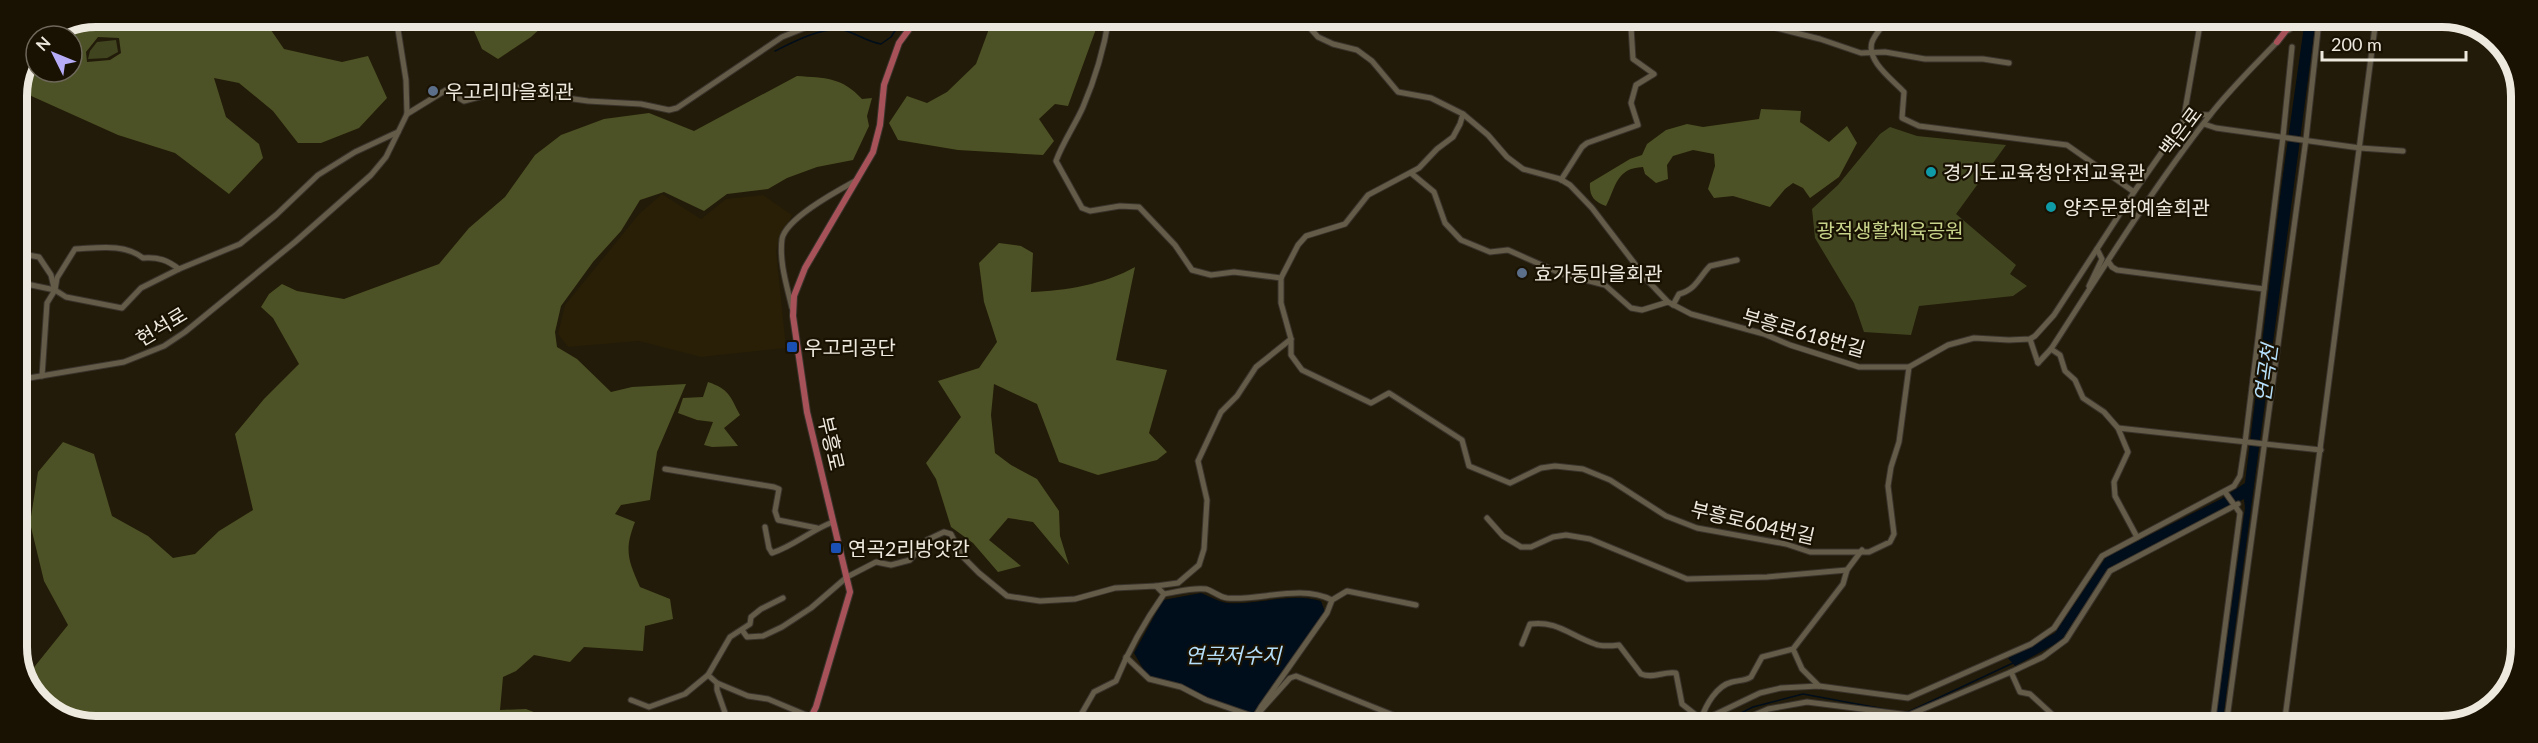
<svg xmlns="http://www.w3.org/2000/svg" width="2538" height="743" font-family="Lato,'Noto Sans KR',sans-serif">
	<rect width="100%" height="100%" fill="#221b09"/>
	<polygon fill="#291f06" points="662,194 701,219 726,199 763,195 792,215 776,250 786,348 701,357 639,341 568,347 558,334 565,305 639,214"/>
	<g fill="#404520">
		<polygon points="116,40 118,52 107,58 88,59 90,51 97,42"/>
		<polygon points="1890,127 1917,136 2006,145 1956,214 2016,265 2010,274 2027,286 2013,296 1919,306 1911,335 1864,332 1854,303 1815,238 1812,209 1838,185 1880,134"/>
	</g>
	<g fill="#4c5225" fill-rule="evenodd">
		<path d="M96,17H262L284,49L342,62L368,56L387,98L359,128L321,143H298L273,111L239,83L214,78L226,117L259,144L263,158L229,194L175,153L118,135L29,95L21,84L36,49V72H72V36H49ZM98,37L119,38L121,53L110,60L87,62L86,52Z"/>
		<polygon points="468,17 553,17 531,37 498,59 482,49"/>
		<polygon points="566,17 616,17 606,29 581,29"/>
		<polygon points="690,17 737,17 731,23 709,30"/>
		<polygon points="993,18 1100,18 1068,106 1055,104 1039,119 1054,141 1043,155 958,150 898,140 889,123 907,96 927,103 947,92 976,64"/>
		<path d="M797,76C825,78 842,77 862,99L872,98L867,116L869,126L853,160L817,167L787,178L768,189L727,194L704,211L664,192L640,200L621,231L593,262L561,306L555,332L557,347L577,359L611,392L632,387L686,384L657,452L650,500L621,505L615,514L635,522C624,550 628,560 640,587L670,599L673,619L645,626L643,651L584,647L570,662L534,655L516,671L503,677L500,710L526,709L565,724H75L36,699L27,676L68,625L44,581L30,523L38,472L63,442L94,454L112,516L148,536L173,558L195,554L219,531L253,510L235,434L264,399L299,364L273,318L261,307L269,294L282,284L297,291L344,299L439,264L469,228L505,197L535,155L561,135L604,119L649,113L694,131Z"/>
		<path d="M1761,109L1801,111L1800,122L1829,142L1847,126L1857,143L1839,177L1810,198L1803,188L1793,183L1785,189L1770,207L1733,196L1714,198L1708,189L1715,166L1714,154L1693,150L1673,156L1667,165L1668,179L1656,183L1645,174L1643,167C1616,168 1616,187 1606,206C1594,202 1589,196 1590,183L1630,159L1642,155L1647,144L1666,130L1687,124L1703,127L1759,119Z"/>
		<path d="M999,243L1021,246L1033,253L1031,292C1065,291 1105,284 1135,267L1116,360L1167,370L1149,433L1167,452L1157,460L1098,475L1059,462L1037,404L994,384L991,415L995,453L1011,465L1037,479L1059,511L1060,536L1069,565L1033,522L1008,518L989,540L1021,566L998,572L973,543L951,527L936,479L926,463L961,417L938,381L979,368L997,342L984,302L979,263Z"/>
		<path d="M708,382C729,389 730,396 740,415L724,428L738,446L712,447L704,445L713,422L697,420L678,413L683,398L703,397Z"/>
		<polygon points="590,715 629,716 642,724 567,724"/>
	</g>
	<g fill="#000d1a">
		<polygon points="2305,19 2316,19 2222,726 2215,726 2245,508 2244,499 2109,568 2061,641 2015,666 2008,658 2055,633 2106,557 2221,499 2245,483 2281,189"/>
		<path d="M1201,593C1209,596 1219,602 1228,603C1260,605 1289,592 1321,601L1325,612L1251,716L1181,687L1149,679L1134,653L1163,600Z"/>
	</g>
	<g fill="none" stroke-linecap="round" stroke-linejoin="round">
		<g stroke="#000d1a" stroke-width="1.5">
			<path d="M775,51C795,41 819,28 842,30C855,32 867,42 881,44L891,37L904,17"/>
			<polyline points="1906,713 2013,663"/>
			<polyline points="1715,726 1753,707 1803,694 1895,711"/>
		</g>
		<g stroke="#39332c" stroke-width="7">
			<g id="minor">
				<path d="M1109,18C1104,48 1095,79 1083,107C1075,125 1063,142 1056,161L1082,208L1090,211L1120,206L1139,207L1175,245L1192,270L1211,275L1234,272L1281,278V303L1291,339V355L1302,370L1371,403L1389,393L1462,440L1469,466L1510,483L1541,468L1555,466L1583,469L1610,480L1666,516L1697,528L1786,544L1810,552H1869L1890,542L1894,534L1888,486L1891,467L1899,442L1909,367"/>
				<polyline points="1301,18 1318,37 1333,44 1357,50 1372,61 1398,92 1431,98 1463,114 1488,135 1507,157 1523,169 1560,179 1570,185 1592,208 1648,281 1668,302 1691,314 1764,334 1790,345 1859,367 1909,367 1948,345 1974,338 2009,340 2030,339 2035,336 2054,315 2134,192 2183,122 2201,19"/>
				<polyline points="1736,18 1820,39 1861,53 1885,52 1925,59 1983,59 2009,63"/>
				<path d="M1888,19C1883,26 1875,34 1872,42C1866,61 1893,80 1904,92L1902,118L1919,126L2067,145L2134,192"/>
				<polyline points="1726,20 1729,18"/>
				<polyline points="2289,30 2301,19"/>
				<polyline points="407,114 446,90 464,101 517,87 538,94 588,101 641,104 669,110 677,108 782,37 832,17"/>
				<polyline points="2186,114 2210,115"/>
				<polyline points="2204,124 2216,128 2360,148 2403,151"/>
				<polyline points="1411,173 1434,192 1445,223 1461,240 1490,252 1508,250 1562,274 1605,285 1631,308 1642,310 1668,302"/>
				<polyline points="1561,180 1582,147 1587,143 1638,125 1631,103 1636,85 1654,74 1633,59 1631,27 1636,18"/>
				<polyline points="17,253 39,257 51,275 54,288"/>
				<polyline points="2108,261 2112,267 2117,270 2264,289"/>
				<polyline points="1281,278 1298,245 1306,236 1345,224 1368,195 1419,168 1437,149 1453,137 1460,124 1463,114"/>
				<polyline points="17,282 55,290 66,297 122,308 141,288 179,269 240,244 276,215 318,175 355,152 398,132"/>
				<polyline points="2089,286 2102,259 2097,249"/>
				<path d="M1673,305L1679,294C1696,290 1699,277 1710,266L1737,260"/>
				<path d="M792,308C787,286 779,262 782,239C786,218 839,190 857,180"/>
				<polyline points="2030,339 2038,363"/>
				<polyline points="2051,349 2060,355 2065,371 2075,380 2083,398 2104,412 2118,428 2128,452 2114,482 2115,496 2137,537"/>
				<path d="M2038,363L2051,349C2102,270 2152,189 2210,115C2231,88 2255,65 2278,41"/>
				<path d="M42,376L47,303L55,290L57,278L75,249C98,248 124,243 143,258C159,257 167,260 179,269"/>
				<polyline points="17,380 124,362 164,346 185,332 295,242 371,175 386,157 407,114 406,80 396,17"/>
				<polyline points="2118,428 2321,450"/>
				<polyline points="665,469 774,487 779,489 775,511 778,520 817,528"/>
				<polyline points="1487,518 1503,536 1521,547 1531,547 1553,537 1566,535 1590,539 1687,579 1767,577 1847,570"/>
				<path d="M765,527L769,548L772,553C794,546 811,530 833,522"/>
				<polyline points="1156,586 1178,583 1199,565 1204,549 1207,500 1198,461 1221,412 1237,396 1256,367 1291,339"/>
				<polyline points="742,630 747,637 763,636 782,627 811,608 847,577 876,562 891,565 910,560 927,540 944,532 951,534 962,556 979,573 1007,596 1040,601 1075,599 1115,588 1156,586 1164,594"/>
				<path d="M1522,644L1530,624C1556,620 1571,636 1595,644C1602,647 1611,646 1619,645L1641,674C1654,679 1663,671 1676,673L1682,704L1701,719L1705,726"/>
				<polyline points="1793,649 1802,669 1819,686"/>
				<polyline points="1126,657 1149,679 1181,687 1206,700 1255,717 1290,678 1296,676 1418,725"/>
				<polyline points="2011,672 2020,692 2030,694 2065,726"/>
				<polyline points="708,675 717,683 748,696 768,699 811,717"/>
				<polyline points="717,683 717,690 729,724"/>
				<polyline points="631,700 649,707 685,694 708,675 730,637 750,624 751,617 761,609 783,598"/>
				<path d="M1701,719C1706,705 1716,686 1732,682C1739,680 1745,681 1751,677L1762,657L1793,649L1843,584L1847,570L1862,550"/>
				<path d="M1075,725L1094,692L1116,681C1129,649 1145,621 1164,594C1177,592 1193,587 1206,589C1213,591 1219,597 1227,598C1261,601 1300,584 1332,600"/>
				<polyline points="1259,725 1255,717 1261,707 1327,613 1332,600 1347,591 1416,605"/>
				<polyline points="1691,726 1760,693 1781,688 1819,686 1908,698 2031,644 2054,628 2102,556 2234,486 2240,476 2245,443 2283,137 2292,47"/>
				<polyline points="1729,726 1768,709 1807,702 1909,715 2011,672 2043,657 2066,640 2110,571 2238,504"/>
				<polyline points="2212,726 2240,513 2225,492"/>
				<polyline points="2226,726 2306,139 2319,21"/>
				<polyline points="2284,726 2376,19"/>
			</g>
		</g>
		<g stroke="#39332c" stroke-width="8">
			<g id="major">
				<polyline points="2277,42 2295,19"/>
				<polyline points="807,725 816,707 850,592 807,412 793,316 794,296 805,268 873,152 880,125 884,85 899,43 918,17"/>
			</g>
		</g>
		<use href="#minor" stroke="#645c48" stroke-width="5"/>
		<use href="#major" stroke="#a75259" stroke-width="6"/>
	</g>
	<g fill="#5c6f8a" stroke="#191203" stroke-width="2">
		<circle cx="433" cy="91" r="6"/>
		<circle cx="1522" cy="273" r="6"/>
	</g>
	<g fill="#0f9aa8" stroke="#191203" stroke-width="2">
		<circle cx="1931" cy="172" r="6"/>
		<circle cx="2051" cy="207" r="6"/>
	</g>
	<g fill="#1a4fb4" stroke="#191203" stroke-width="2">
		<rect x="786" y="341" width="12" height="12" rx="3"/>
		<rect x="830" y="542" width="12" height="12" rx="3"/>
	</g>
	<g text-anchor="middle" dominant-baseline="central" stroke-width="4.5" stroke-linejoin="round" paint-order="stroke">
		<g font-size="20" fill="#eee9de" stroke="#191203" text-anchor="start">
			<text x="445" y="91">우고리마을회관</text>
			<text x="1943" y="172">경기도교육청안전교육관</text>
			<text x="2063" y="207">양주문화예술회관</text>
			<text x="1534" y="273">효가동마을회관</text>
			<text x="804" y="347">우고리공단</text>
			<text x="848" y="548">연곡2리방앗간</text>
		</g>
		<g font-size="20" fill="#eee9de" stroke="#191203">
			<text transform="translate(2180 131) rotate(-53)">백은로</text>
			<text transform="translate(161 326) rotate(-31)">현석로</text>
			<text transform="translate(1804 332) rotate(16)">부흥로618번길</text>
			<text transform="translate(832 443) rotate(77)">부흥로</text>
			<text transform="translate(1753 522) rotate(13)">부흥로604번길</text>
		</g>
		<g font-size="20" fill="#c8d48a" stroke="#191203">
			<text x="1890" y="230">광적생활체육공원</text>
		</g>
		<g font-size="21" font-style="italic" fill="#b5dffb" stroke="#191203">
			<text transform="translate(2265 373) rotate(-82)">연곡천</text>
			<text x="1233" y="654">연곡저수지</text>
		</g>
	</g>
	<path d="M0 0H2538V743H0ZM96 27H2442A69 69 0 0 1 2511 96V647A69 69 0 0 1 2442 716H96A69 69 0 0 1 27 647V96A69 69 0 0 1 96 27Z" fill="#191203" fill-rule="evenodd"/>
	<path fill="none" stroke="#eee9de" stroke-width="8" d="M96 27H2442A69 69 0 0 1 2511 96V647A69 69 0 0 1 2442 716H96A69 69 0 0 1 27 647V96A69 69 0 0 1 96 27Z"/>
	<g transform="translate(54 54) rotate(313)"><circle r="28" fill="#191203" stroke="#6e685b" stroke-width="1.5"/>
	<path d="M0-4.5L10 22L0 15L-10 22Z" fill="#b6acf8"/>
	<text y="-9" font-size="16" font-weight="bold" text-anchor="middle" fill="#eee9de">N</text>
	</g>
	<path d="M2322 51v9h144v-9" fill="none" stroke="#eee9de" stroke-width="3"/>
	<text x="2331" y="51" font-size="18" fill="#eee9de" stroke="#191203" stroke-width="4.5" paint-order="stroke">200 m</text>
</svg>
